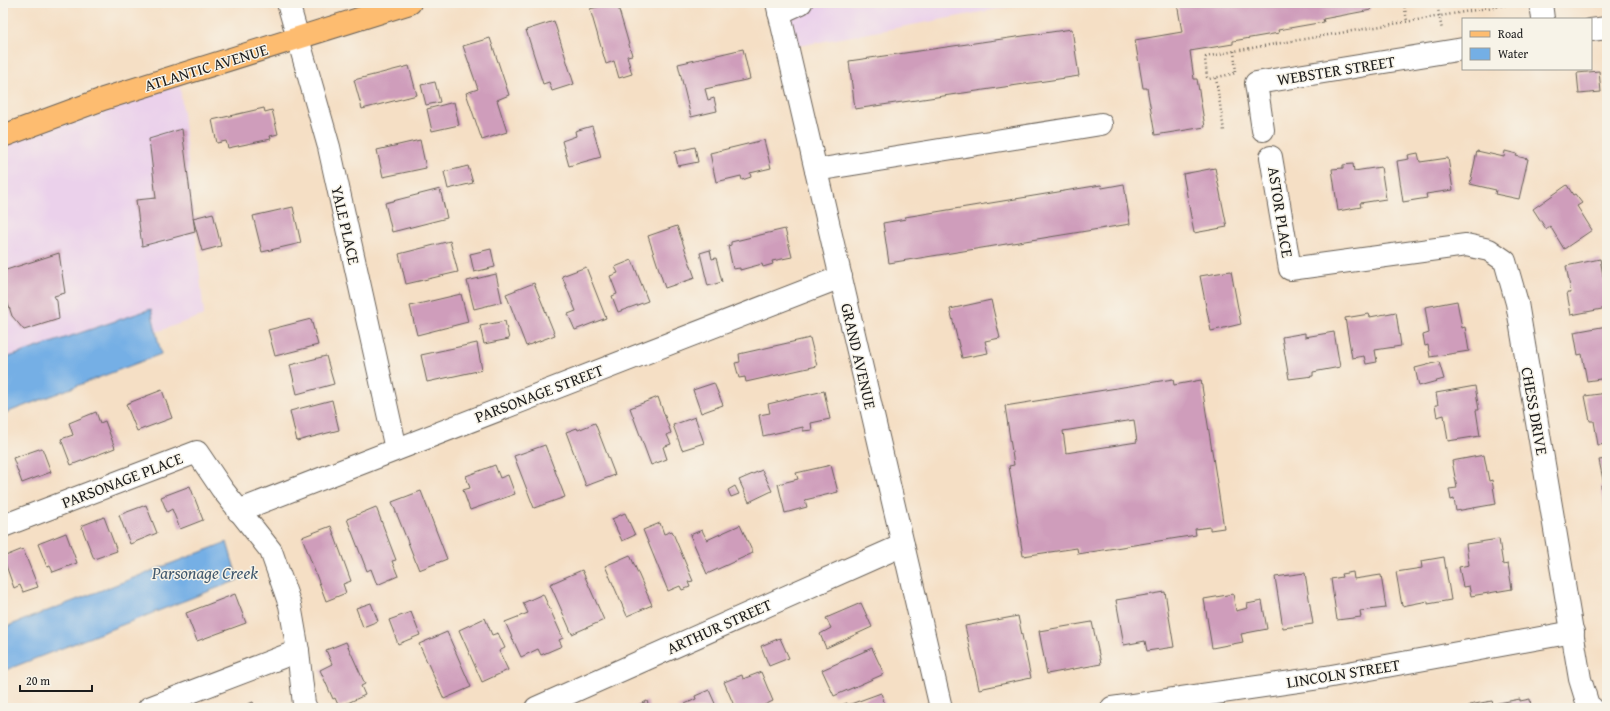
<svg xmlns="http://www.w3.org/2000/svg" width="1610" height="711" font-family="'Gentium Book Plus',serif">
	<rect width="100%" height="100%" fill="#f7f3e8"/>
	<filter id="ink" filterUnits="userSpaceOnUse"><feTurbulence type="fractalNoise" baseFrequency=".025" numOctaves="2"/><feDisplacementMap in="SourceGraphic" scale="8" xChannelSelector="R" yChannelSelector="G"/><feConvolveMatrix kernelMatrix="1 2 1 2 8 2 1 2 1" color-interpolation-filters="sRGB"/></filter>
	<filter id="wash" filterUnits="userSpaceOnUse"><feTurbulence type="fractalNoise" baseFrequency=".012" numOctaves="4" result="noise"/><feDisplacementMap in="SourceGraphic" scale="16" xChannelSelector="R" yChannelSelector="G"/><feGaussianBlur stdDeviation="0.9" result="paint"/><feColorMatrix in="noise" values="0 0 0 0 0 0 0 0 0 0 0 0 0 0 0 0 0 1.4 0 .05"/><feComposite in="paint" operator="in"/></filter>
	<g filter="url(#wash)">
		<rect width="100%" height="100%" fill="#f5dfc5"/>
		<g fill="#ebd1eb">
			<polygon points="772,3 1030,3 782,49"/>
			<polygon points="179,75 204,315 156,332 150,309 3,359 3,132"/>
		</g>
		<g fill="#74afe5" stroke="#486680">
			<polygon points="151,309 161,354 3,414 3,359"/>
			<polygon points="227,542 238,580 3,671 3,628"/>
		</g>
		<g id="blocks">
			<g fill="#cf9dbb" fill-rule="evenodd">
				<polygon points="611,3 617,3 632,55 627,56 632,74 619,78 614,61 606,64 590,9"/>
				<polygon points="1177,3 1370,3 1371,10 1323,19 1324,22 1278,30 1279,33 1233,41 1233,44 1190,51 1194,79 1197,79 1205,127 1155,135 1147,88 1143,88 1135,40 1182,32"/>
				<polygon points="554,21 574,84 552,91 549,82 543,84 526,30"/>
				<polygon points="1072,29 1079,76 855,109 849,61"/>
				<polygon points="490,38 509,95 497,100 507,132 482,140 466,93 478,89 463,46"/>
				<polygon points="743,49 750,79 705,89 708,100 714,98 717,111 691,117 678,64"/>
				<polygon points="409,66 417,95 362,109 354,80"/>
				<polygon points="1599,71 1601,92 1579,94 1577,73"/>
				<polygon points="435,82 440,102 426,105 421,85"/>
				<polygon points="454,102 459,125 432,131 427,109"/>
				<polygon points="264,108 265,112 272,110 278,134 270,136 271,139 228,148 226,141 217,143 212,120"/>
				<polygon points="592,126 601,157 569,166 562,141 576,136 575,131"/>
				<polygon points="182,129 195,232 142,246 136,200 156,198 149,139"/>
				<polygon points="420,140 426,168 383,177 377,150"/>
				<polygon points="764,140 771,168 750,173 751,177 742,180 741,176 716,182 710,153"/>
				<polygon points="695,147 698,162 678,166 675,152"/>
				<polygon points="1477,151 1504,157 1505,151 1517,154 1516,156 1528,159 1519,199 1495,194 1496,190 1470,184"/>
				<polygon points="1418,153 1420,162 1448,158 1453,190 1426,194 1427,198 1403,202 1397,161 1409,159 1408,155"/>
				<polygon points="1353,164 1354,171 1381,167 1386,199 1360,203 1361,207 1338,211 1332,169 1343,168 1343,165"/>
				<polygon points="468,166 473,183 448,189 444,172"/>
				<polygon points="1215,168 1227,227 1194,233 1183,174"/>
				<polygon points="1124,184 1130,224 889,263 883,223 906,219 905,217 1101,185 1102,188"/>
				<polygon points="1567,185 1573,195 1575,194 1582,203 1577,206 1592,230 1564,249 1550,226 1546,229 1533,209"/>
				<polygon points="440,189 447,218 392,232 385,203"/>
				<polygon points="293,207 301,243 262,252 253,216"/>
				<polygon points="213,213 221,246 202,251 193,218"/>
				<polygon points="677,226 695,278 665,288 648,236"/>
				<polygon points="785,229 792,257 772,261 773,264 763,267 762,264 740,270 740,268 733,269 728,246 731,245 731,242"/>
				<polygon points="450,241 458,272 406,284 399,254"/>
				<polygon points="491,249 495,267 474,272 470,254"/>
				<polygon points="710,250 712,259 716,258 722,282 708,286 700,253"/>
				<polygon points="59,253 65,293 54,296 57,301 59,319 24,330 12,316 3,288 3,271"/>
				<polygon points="1600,259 1605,286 1607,285 1607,308 1571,315 1567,293 1571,293 1566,266"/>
				<polygon points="632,260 648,301 618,312 612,296 617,294 610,276 618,273 615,267"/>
				<polygon points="586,267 606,318 575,330 568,314 576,311 562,276"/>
				<polygon points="1231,271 1241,324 1211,331 1200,276"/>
				<polygon points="496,274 502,302 474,309 467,281"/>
				<polygon points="534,283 555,335 526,346 506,294"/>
				<polygon points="461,294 468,322 417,335 410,306"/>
				<polygon points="991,300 1000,338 985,341 988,353 962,358 950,309"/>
				<polygon points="1457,301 1462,328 1465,327 1469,351 1430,357 1428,345 1425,346 1423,335 1429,333 1425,307"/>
				<polygon points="1396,312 1401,346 1375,350 1377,362 1366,364 1364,356 1352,358 1345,318 1369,314 1370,317"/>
				<polygon points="311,319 318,345 275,356 268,330"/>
				<polygon points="505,321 509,339 484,344 480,326"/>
				<polygon points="1607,326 1607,378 1587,381 1582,354 1578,355 1574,332"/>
				<polygon points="1334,332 1340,367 1313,372 1313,376 1289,379 1282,337 1305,333 1305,337"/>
				<polygon points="810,338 817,366 746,382 745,377 739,378 735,363 740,362 739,354"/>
				<polygon points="477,343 482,370 427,382 421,355"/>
				<polygon points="326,356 334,384 297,394 290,365"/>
				<polygon points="1439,362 1444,379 1419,386 1415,368"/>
				<path d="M1173,379L1174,385L1201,380L1224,528L1210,530V527L1195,529L1196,535L1078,554L1077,548L1023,556L1009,466L1014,465L1005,406ZM1134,420L1137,442L1066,453L1063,431Z"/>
				<polygon points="714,383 723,405 701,413 693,390"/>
				<polygon points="1475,386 1479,410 1476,410 1480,436 1448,441 1444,415 1437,417 1435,405 1438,405 1436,393"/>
				<polygon points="162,390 172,418 137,431 126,404"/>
				<polygon points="824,391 830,419 811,423 812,430 803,431 803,427 763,436 759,415 770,413 768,404"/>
				<polygon points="1607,393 1607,444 1598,445 1594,421 1590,421 1585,396"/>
				<polygon points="658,397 671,433 667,435 671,444 663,447 667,459 651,465 630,408"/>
				<polygon points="332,400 339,430 297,441 290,411"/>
				<polygon points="96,412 100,423 105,421 115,448 71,465 61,439 73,435 69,423"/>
				<polygon points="695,417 704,443 682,450 673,425"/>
				<polygon points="595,423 615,475 586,486 566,432 577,428 578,430"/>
				<polygon points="545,445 565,497 534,508 514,456"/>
				<polygon points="42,448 51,472 22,483 13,458"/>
				<polygon points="1484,455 1489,481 1492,480 1496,504 1456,511 1454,499 1451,500 1449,489 1457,488 1452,461"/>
				<polygon points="1607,459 1607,510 1605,511 1601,485 1604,485 1599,460"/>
				<polygon points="495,465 500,478 508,475 515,494 470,510 463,490 470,488 466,476"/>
				<polygon points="831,465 838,492 805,500 807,507 785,513 778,484 798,479 796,473"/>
				<polygon points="762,470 772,491 749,502 739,480"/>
				<polygon points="190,486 203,520 180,529 172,509 167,512 161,497"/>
				<polygon points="735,486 739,494 731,497 728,490"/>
				<polygon points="421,491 447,559 419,570 392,502"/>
				<polygon points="146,505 157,533 130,544 119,515"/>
				<polygon points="376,507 396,560 392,561 398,576 377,585 371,569 367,571 347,519"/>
				<polygon points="625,513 635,535 622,541 612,519"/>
				<polygon points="104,517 117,551 94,559 81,526"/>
				<polygon points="660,523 664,534 672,531 693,581 688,582 690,587 682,590 680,586 668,591 643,530"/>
				<polygon points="740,525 753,553 707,574 690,535 702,530 707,540"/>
				<polygon points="331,526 351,581 343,584 346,593 326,601 302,537"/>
				<polygon points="66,533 77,563 53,572 50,566 47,567 38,544"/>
				<polygon points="1499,539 1503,565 1508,564 1512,589 1471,596 1469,586 1463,587 1459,567 1469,565 1466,544"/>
				<polygon points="23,549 38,587 23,592 20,585 14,588 3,557"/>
				<polygon points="630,555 652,605 627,616 605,566"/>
				<polygon points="1444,557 1451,600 1428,604 1428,601 1402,606 1396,572 1422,568 1421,561"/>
				<polygon points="582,570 604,620 572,634 550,584"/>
				<polygon points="1353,572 1354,579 1381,575 1386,608 1360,611 1361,617 1337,620 1331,579 1342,577 1341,574"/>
				<polygon points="1305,573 1313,624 1283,628 1275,577"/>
				<polygon points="1165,592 1174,647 1147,651 1145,641 1124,645 1116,600"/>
				<polygon points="235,594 246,623 197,641 186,613"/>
				<polygon points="543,594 563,638 559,640 562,646 541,655 538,649 521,657 505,622 528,613 523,603"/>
				<polygon points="1233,594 1236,611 1248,608 1247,604 1262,601 1267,629 1241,634 1243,642 1212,648 1204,599"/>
				<polygon points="371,603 378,621 363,627 356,608"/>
				<polygon points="861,603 872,627 826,648 820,634 831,628 826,618"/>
				<polygon points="411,612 420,635 398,644 389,620"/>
				<polygon points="1018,616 1031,678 979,689 965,626"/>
				<polygon points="485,618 492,635 498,633 505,648 499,651 508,670 482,682 459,630"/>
				<polygon points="1092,622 1101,664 1047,674 1039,631"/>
				<polygon points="447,632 471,687 444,699 419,644"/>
				<polygon points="780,638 789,658 769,666 761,646"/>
				<polygon points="346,642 365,684 361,686 365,695 339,707 335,698 333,699 320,670 332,664 326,650"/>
				<polygon points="872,648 884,674 834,696 822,670"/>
				<polygon points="761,672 773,701 758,708 735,708 724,682 742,675 743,679"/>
				<polygon points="709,690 717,708 676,708 696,699 695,696"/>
				<polygon points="881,693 886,708 834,708 847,703 848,705"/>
				<polygon points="1520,699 1520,701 1530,699 1531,708 1469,708 1469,705 1492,701 1493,704"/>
				<polygon points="647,701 650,708 632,708"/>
				<polygon points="253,702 255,708 238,708"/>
			</g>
		</g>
	</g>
	<g filter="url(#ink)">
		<use href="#blocks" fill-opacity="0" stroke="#686057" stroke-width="1"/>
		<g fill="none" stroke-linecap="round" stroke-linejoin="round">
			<g stroke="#686057" stroke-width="24">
				<g id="minor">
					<polyline points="288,3 329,147 396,449"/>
					<polyline points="777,3 941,708"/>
					<polyline points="1541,3 1543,19"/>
					<polyline points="779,13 801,3"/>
					<polyline points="1591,30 1607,28"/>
					<polyline points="1263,130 1256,83 1463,49"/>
					<polyline points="1271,157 1290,269 1466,245 1489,250 1505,261 1517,303 1580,679 1588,705 1592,708"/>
					<polyline points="816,170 1101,124"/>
					<polyline points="238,511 841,277"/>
					<polyline points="3,526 197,452 222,489 271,551 290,605 298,651 304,704 306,708"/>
					<polyline points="149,708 298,651"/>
					<polyline points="536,708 903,545"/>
					<polyline points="1112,708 1326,677 1573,632"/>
				</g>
			</g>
			<g stroke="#686057" stroke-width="24">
				<polyline id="major" points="3,136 103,99 410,3"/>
			</g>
			<g stroke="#686057" stroke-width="2.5" stroke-dasharray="1 3" stroke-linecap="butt">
				<polyline points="1404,3 1407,21"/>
				<polyline points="1437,3 1442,30"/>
				<polyline points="1234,51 1236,73 1209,79 1207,77 1205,59 1206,57 1234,51 1517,3"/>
				<polyline points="1216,78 1224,131"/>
			</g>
			<use href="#minor" stroke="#fff" stroke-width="22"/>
			<use href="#major" stroke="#fdbc70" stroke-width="22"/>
		</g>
	</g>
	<g text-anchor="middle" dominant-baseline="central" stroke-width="3" stroke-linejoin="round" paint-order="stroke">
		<g font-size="16" fill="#1c1c1c" stroke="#f7f3e8">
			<text transform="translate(206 67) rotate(-17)">ATLANTIC AVENUE</text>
			<text transform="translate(1336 70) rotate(-9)">WEBSTER STREET</text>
			<text transform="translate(1281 212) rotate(81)">ASTOR PLACE</text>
			<text transform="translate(346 225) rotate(77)">YALE PLACE</text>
			<text transform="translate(859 356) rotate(77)">GRAND AVENUE</text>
			<text transform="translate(539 393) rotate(-21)">PARSONAGE STREET</text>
			<text transform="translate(1535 411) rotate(80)">CHESS DRIVE</text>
			<text transform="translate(122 480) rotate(-21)">PARSONAGE PLACE</text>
			<text transform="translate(719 626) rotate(-24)">ARTHUR STREET</text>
			<text transform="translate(1343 673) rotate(-9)">LINCOLN STREET</text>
		</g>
		<g font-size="17" font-style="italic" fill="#3f576c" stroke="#f7f3e8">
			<text x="205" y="572">Parsonage Creek</text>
		</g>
	</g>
	<rect width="1610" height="711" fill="none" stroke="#f7f3e8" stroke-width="16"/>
	<rect x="1462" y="18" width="130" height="52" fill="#f7f3e8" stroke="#9f9d96"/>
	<rect x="1470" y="31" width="20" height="6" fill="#fdbc70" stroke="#9f9d96"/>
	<text x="1498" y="38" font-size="12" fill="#1c1c1c">Road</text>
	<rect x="1470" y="48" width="20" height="12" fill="#74afe5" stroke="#9f9d96"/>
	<text x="1498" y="58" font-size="12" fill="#1c1c1c">Water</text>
	<path d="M20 685v6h72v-6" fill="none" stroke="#1c1c1c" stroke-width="2"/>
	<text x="26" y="685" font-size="12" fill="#1c1c1c" stroke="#f7f3e8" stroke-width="3" paint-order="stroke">20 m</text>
</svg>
